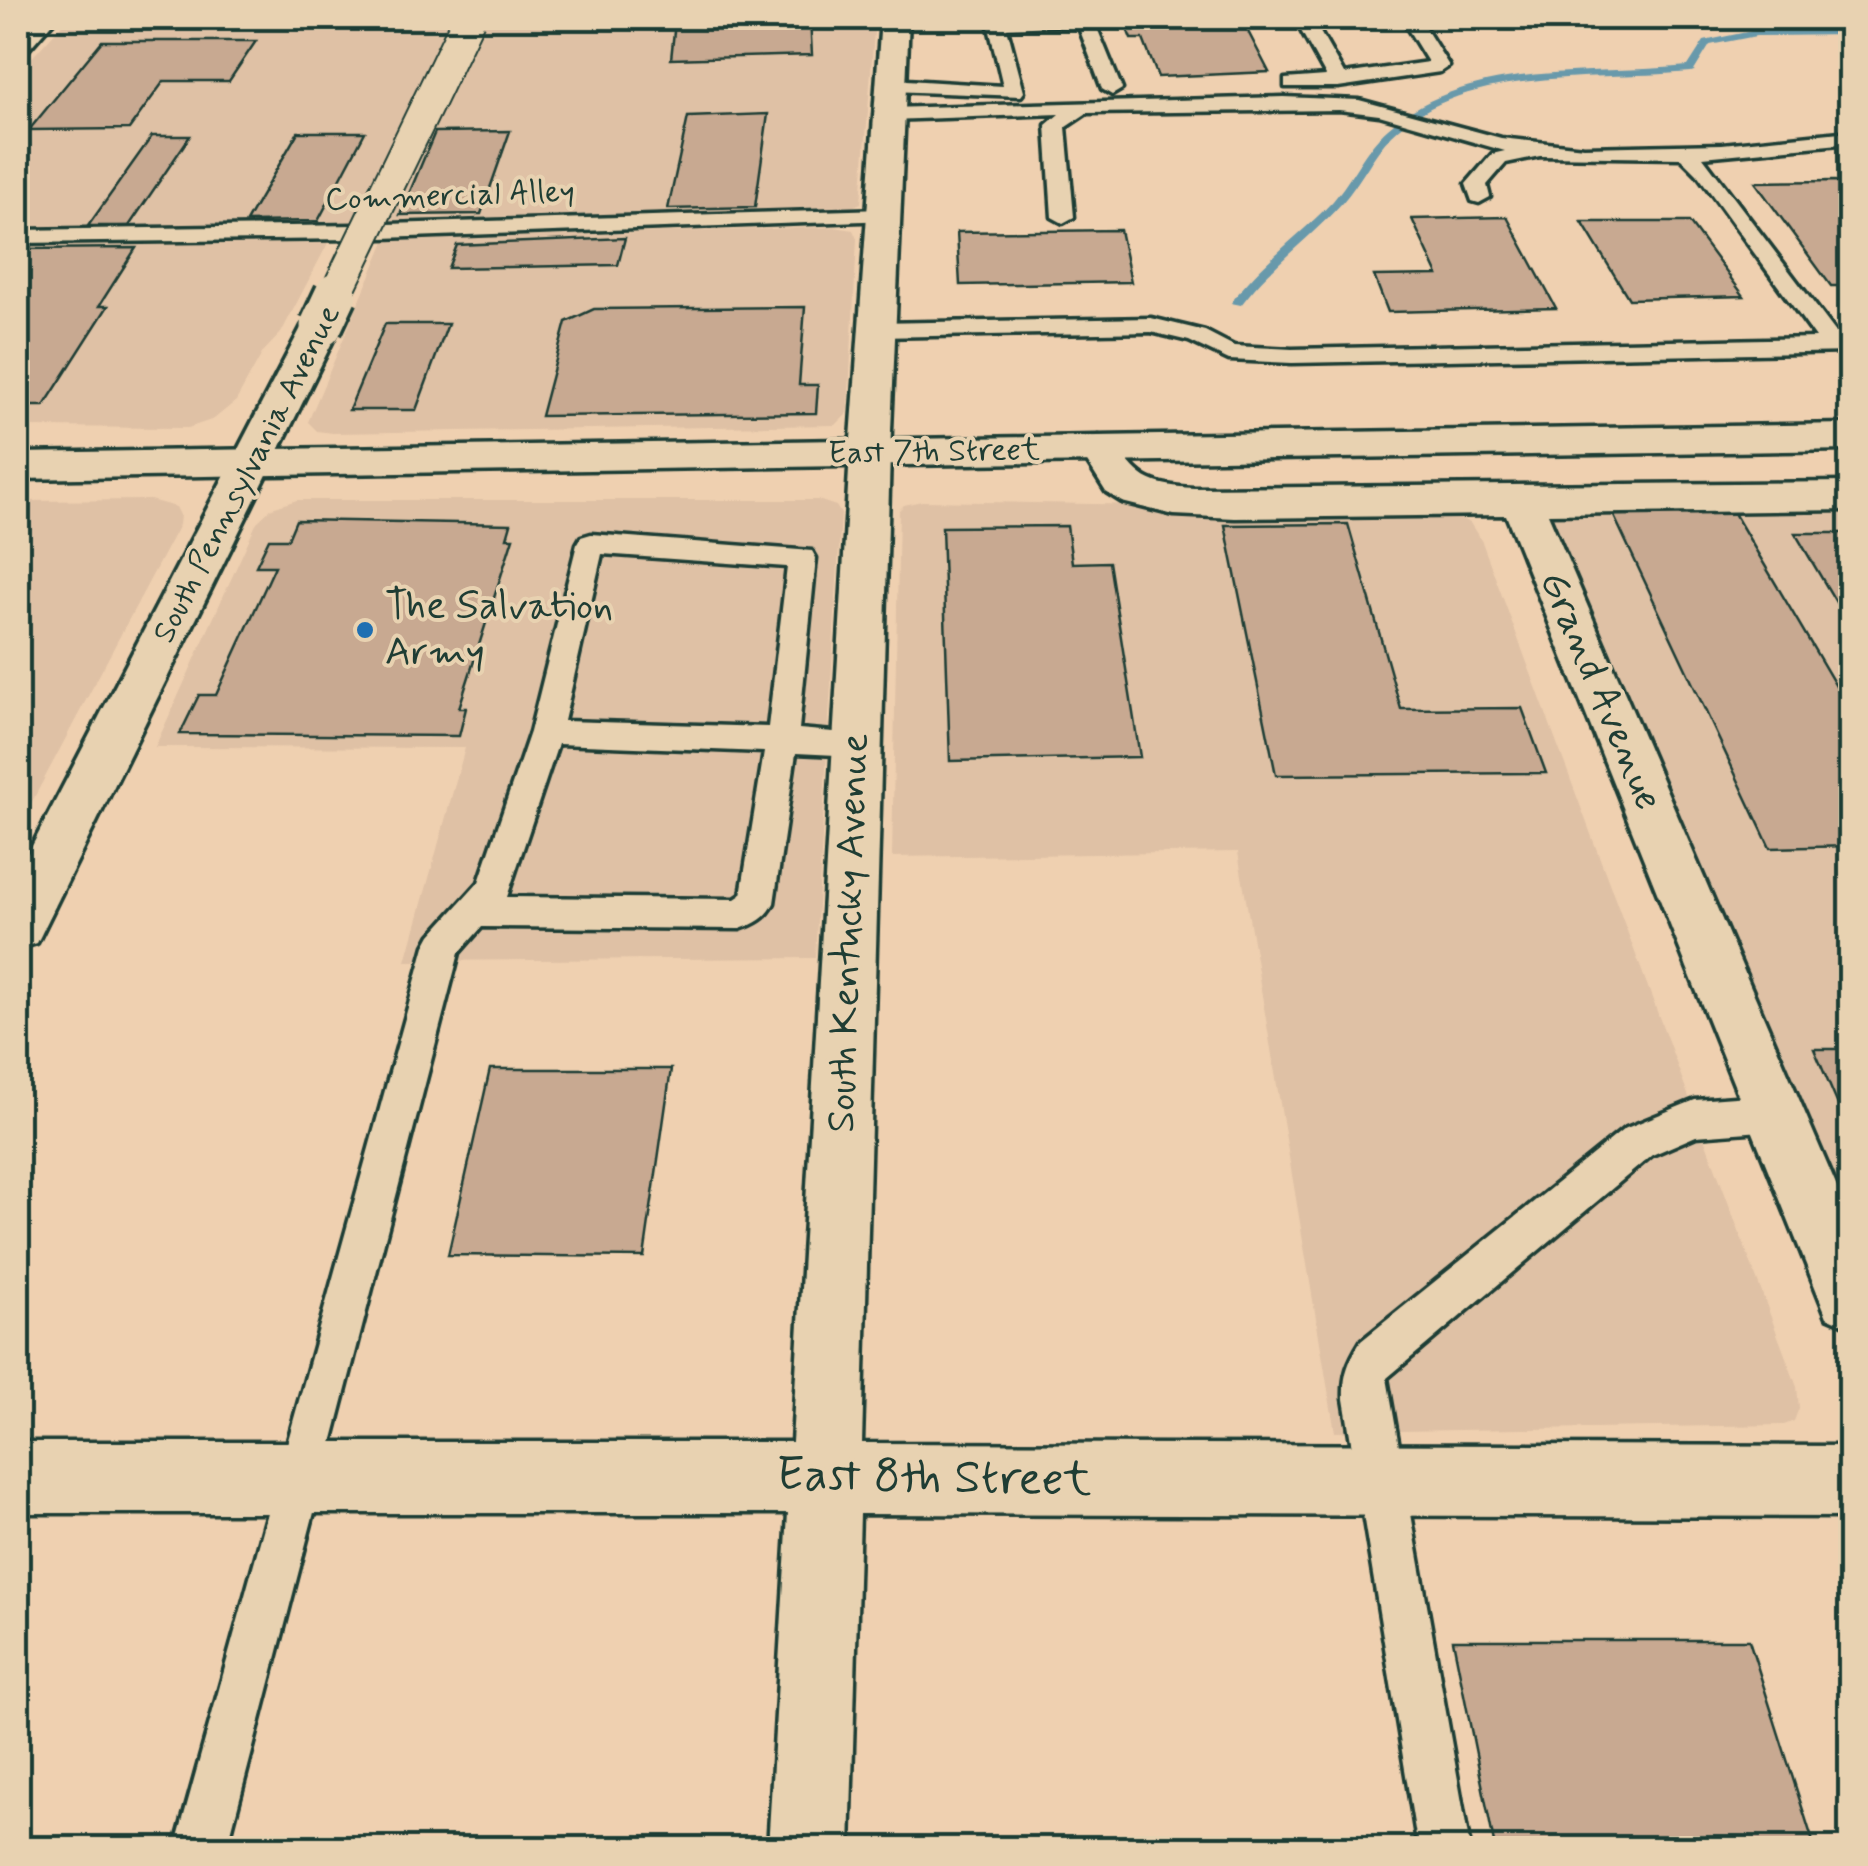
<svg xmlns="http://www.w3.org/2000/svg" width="1868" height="1866" font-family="Mynerve,sans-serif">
	<rect width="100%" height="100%" fill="#efd0b0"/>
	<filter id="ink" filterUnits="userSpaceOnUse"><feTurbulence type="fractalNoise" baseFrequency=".01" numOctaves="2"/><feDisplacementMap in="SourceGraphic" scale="20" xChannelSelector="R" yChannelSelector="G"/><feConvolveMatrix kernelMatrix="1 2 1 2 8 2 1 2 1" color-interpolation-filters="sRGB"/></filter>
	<g filter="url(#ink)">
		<g fill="#dfc1a5">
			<polygon points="68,18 875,18 861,203 841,212 18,231 18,73"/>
			<polygon points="1568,18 1818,18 1578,32"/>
			<polygon points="835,227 853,230 857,239 848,413 836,425 333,433 317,431 308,422 385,241"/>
			<polygon points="328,243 281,333 263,352 236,401 214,419 188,428 18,427 18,246"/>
			<polygon points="150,500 176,507 180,515 179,525 18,828 18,501"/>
			<polygon points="297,500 818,500 836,506 841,514 815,958 406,961 465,748 155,747 257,522 272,508"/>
			<polygon points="922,501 1443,510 1470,523 1482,542 1797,1387 1799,1408 1794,1421 1784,1425 1335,1432 1238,852 892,857 899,510 904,505"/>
			<polygon points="1850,507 1850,1241 1536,510"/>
		</g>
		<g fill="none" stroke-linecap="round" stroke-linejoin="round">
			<path fill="#6899ab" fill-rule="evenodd" d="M1850,29V35L1756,36L1710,45L1694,71L1691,72C1596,81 1466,65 1392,135C1372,155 1361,182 1342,203C1310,239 1270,266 1241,305L1231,303C1260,263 1300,236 1333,201C1353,178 1365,148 1388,128C1469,59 1589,76 1688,66L1704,41L1756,30Z"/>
		</g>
		<g fill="#c8a991" stroke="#1f3d34" stroke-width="2.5">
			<polygon points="810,18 812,55 671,59 675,22"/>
			<polygon points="1135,18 1241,18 1269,72 1158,77 1143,39 1131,39 1124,21 1136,21"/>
			<polygon points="102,41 256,41 229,81 164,81 129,129 29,130"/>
			<polygon points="768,114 755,207 668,209 688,117"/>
			<polygon points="510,131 481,214 400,215 435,132"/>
			<polygon points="298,132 365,132 318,221 246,222"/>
			<polygon points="152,136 190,136 129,226 88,226"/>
			<polygon points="1835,181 1850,198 1850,286 1831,286 1755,182"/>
			<polygon points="1507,217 1556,308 1388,312 1374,276 1438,275 1412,219"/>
			<polygon points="1582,222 1689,222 1744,296 1629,299"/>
			<polygon points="1120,230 1131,282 960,285 957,232"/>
			<polygon points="625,238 618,265 448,268 457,245"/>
			<polygon points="136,248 99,306 108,306 44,406 18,406 18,249"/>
			<polygon points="805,307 799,385 818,385 816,413 541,416 566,322 594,309"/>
			<polygon points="385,324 448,324 416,410 349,410"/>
			<polygon points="1734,513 1850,710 1850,846 1770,848 1613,514"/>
			<polygon points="296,520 511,524 507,538 513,538 459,708 466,708 459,736 180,734 199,695 216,695 275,566 256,566 269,539 288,539"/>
			<polygon points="1348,524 1401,709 1522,708 1546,773 1276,775 1225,525"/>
			<polygon points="1067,526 1072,563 1109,562 1140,757 950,761 942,527"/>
			<polygon points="1795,533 1850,533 1850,626"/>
			<polygon points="1814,1049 1850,1049 1850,1133"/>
			<polygon points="490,1069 671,1069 644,1257 448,1255"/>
			<polygon points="1453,1640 1749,1640 1815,1848 1495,1848"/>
		</g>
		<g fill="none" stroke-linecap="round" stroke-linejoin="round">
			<g stroke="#1f3d34" stroke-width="7">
				<g id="lane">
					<polygon points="1000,18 1093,18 1122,89 1112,95 1102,89 1078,25 1007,28 1024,92 1021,96 891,91 881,85 891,79 1003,86 988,23"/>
					<polygon points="1294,18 1312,18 1344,74 1428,62 1401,18 1419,18 1449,66 1440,72 1338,87 1285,87 1285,79 1326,76"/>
					<polygon points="1283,97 1359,100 1501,138 1584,147 1722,144 1850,131 1850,143 1703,157 1840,338 1850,338 1850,352 1292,363 1229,360 1189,341 1151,332 877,337 865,330 877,323 1151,318 1205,331 1234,346 1292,349 1816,338 1697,174 1681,158 1540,156 1506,163 1487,185 1490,197 1479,203 1472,201 1466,184 1492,154 1505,151 1379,115 1339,110 1087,113 1066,127 1074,217 1063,223 1052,217 1046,125 1059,114 889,120 879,114 889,108"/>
					<polygon points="883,209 891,210 894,215 891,220 355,239 18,243 18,230 355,225"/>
					<path d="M591,534L812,551L816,558L799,729L868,735L873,744L868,753L857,756L796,753L774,903C767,918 755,924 740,929L482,927L459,953L227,1848H175L425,946L431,935L479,882L530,732L577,544L581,537ZM602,554L787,567L768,727L564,721ZM558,744L764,752L741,895L735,899L507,897Z"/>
					<path d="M1775,1094L1789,1099L1794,1112L1789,1125L1775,1130L1696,1136L1652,1155L1387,1378L1470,1848H1418L1344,1399C1343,1375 1348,1362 1361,1341L1624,1129L1695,1100Z"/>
				</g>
			</g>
			<g stroke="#1f3d34" stroke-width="7">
				<g id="street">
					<polygon points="27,18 56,18 28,50 18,53 18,28"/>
					<polygon points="881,18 909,18 890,453 862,1443 1850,1446 1850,1517 860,1514 850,1848 768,1848 788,1513 18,1513 18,1442 792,1442 850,453"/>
					<polygon points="321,315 334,318 340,326 37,943 18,949 18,873 302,326 308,318"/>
					<path d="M1099,436L1113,440C1138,478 1147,485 1194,488L1850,482V510L1548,514L1850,1218V1327L1827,1317L1506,515L1235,518L1174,515L1122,502L1106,492L1079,449L1085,440Z"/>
				</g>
			</g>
			<g stroke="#1f3d34" stroke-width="7">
				<polygon id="primary" points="1850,424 1850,450 18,479 18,453"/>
			</g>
			<use href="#lane" fill="#e8d2b1" fill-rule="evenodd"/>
			<use href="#street" fill="#e8d2b1" fill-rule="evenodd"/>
			<use href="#primary" fill="#e8d2b1" fill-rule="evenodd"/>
			<g stroke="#1f3d34" stroke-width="35" stroke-linecap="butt">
				<polyline id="street-bridge-far1" points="335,296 469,18"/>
			</g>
			<g stroke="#1f3d34" stroke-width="48" stroke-linecap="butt">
				<polyline id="street-bridge" points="321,326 336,294"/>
			</g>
			<use href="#street-bridge-far1" stroke="#e8d2b1" stroke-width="31"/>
			<use href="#street-bridge" stroke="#e8d2b1" stroke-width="41"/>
		</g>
	</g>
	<circle fill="#1f6fb2" stroke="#e8d2b1" stroke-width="4" cx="365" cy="630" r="10"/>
	<g text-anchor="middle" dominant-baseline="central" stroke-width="8" stroke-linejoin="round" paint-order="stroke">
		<g font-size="32" fill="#1f3d34" stroke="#e8d2b1">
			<text transform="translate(450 196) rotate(-2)">Commercial Alley</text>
			<text transform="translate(934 452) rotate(-1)">East 7th Street</text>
			<text transform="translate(247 474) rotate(-63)">South Pennsylvania Avenue</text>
		</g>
		<g font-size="40" fill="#1f3d34" stroke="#e8d2b1" text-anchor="start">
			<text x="385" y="607">The Salvation<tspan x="385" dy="46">Army</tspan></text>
		</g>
		<g font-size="40" fill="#1f3d34" stroke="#e8d2b1">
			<text transform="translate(1600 691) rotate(67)">Grand Avenue</text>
			<text transform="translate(849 933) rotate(-88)">South Kentucky Avenue</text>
		</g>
		<g font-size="48" fill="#1f3d34" stroke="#e8d2b1">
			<text transform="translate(934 1478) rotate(1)">East 8th Street</text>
		</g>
	</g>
	<rect width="1868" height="1866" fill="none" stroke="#e8d2b1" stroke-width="60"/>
	<rect x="30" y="30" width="1808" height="1806" fill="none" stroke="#1f3d34" stroke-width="4" filter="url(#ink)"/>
</svg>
